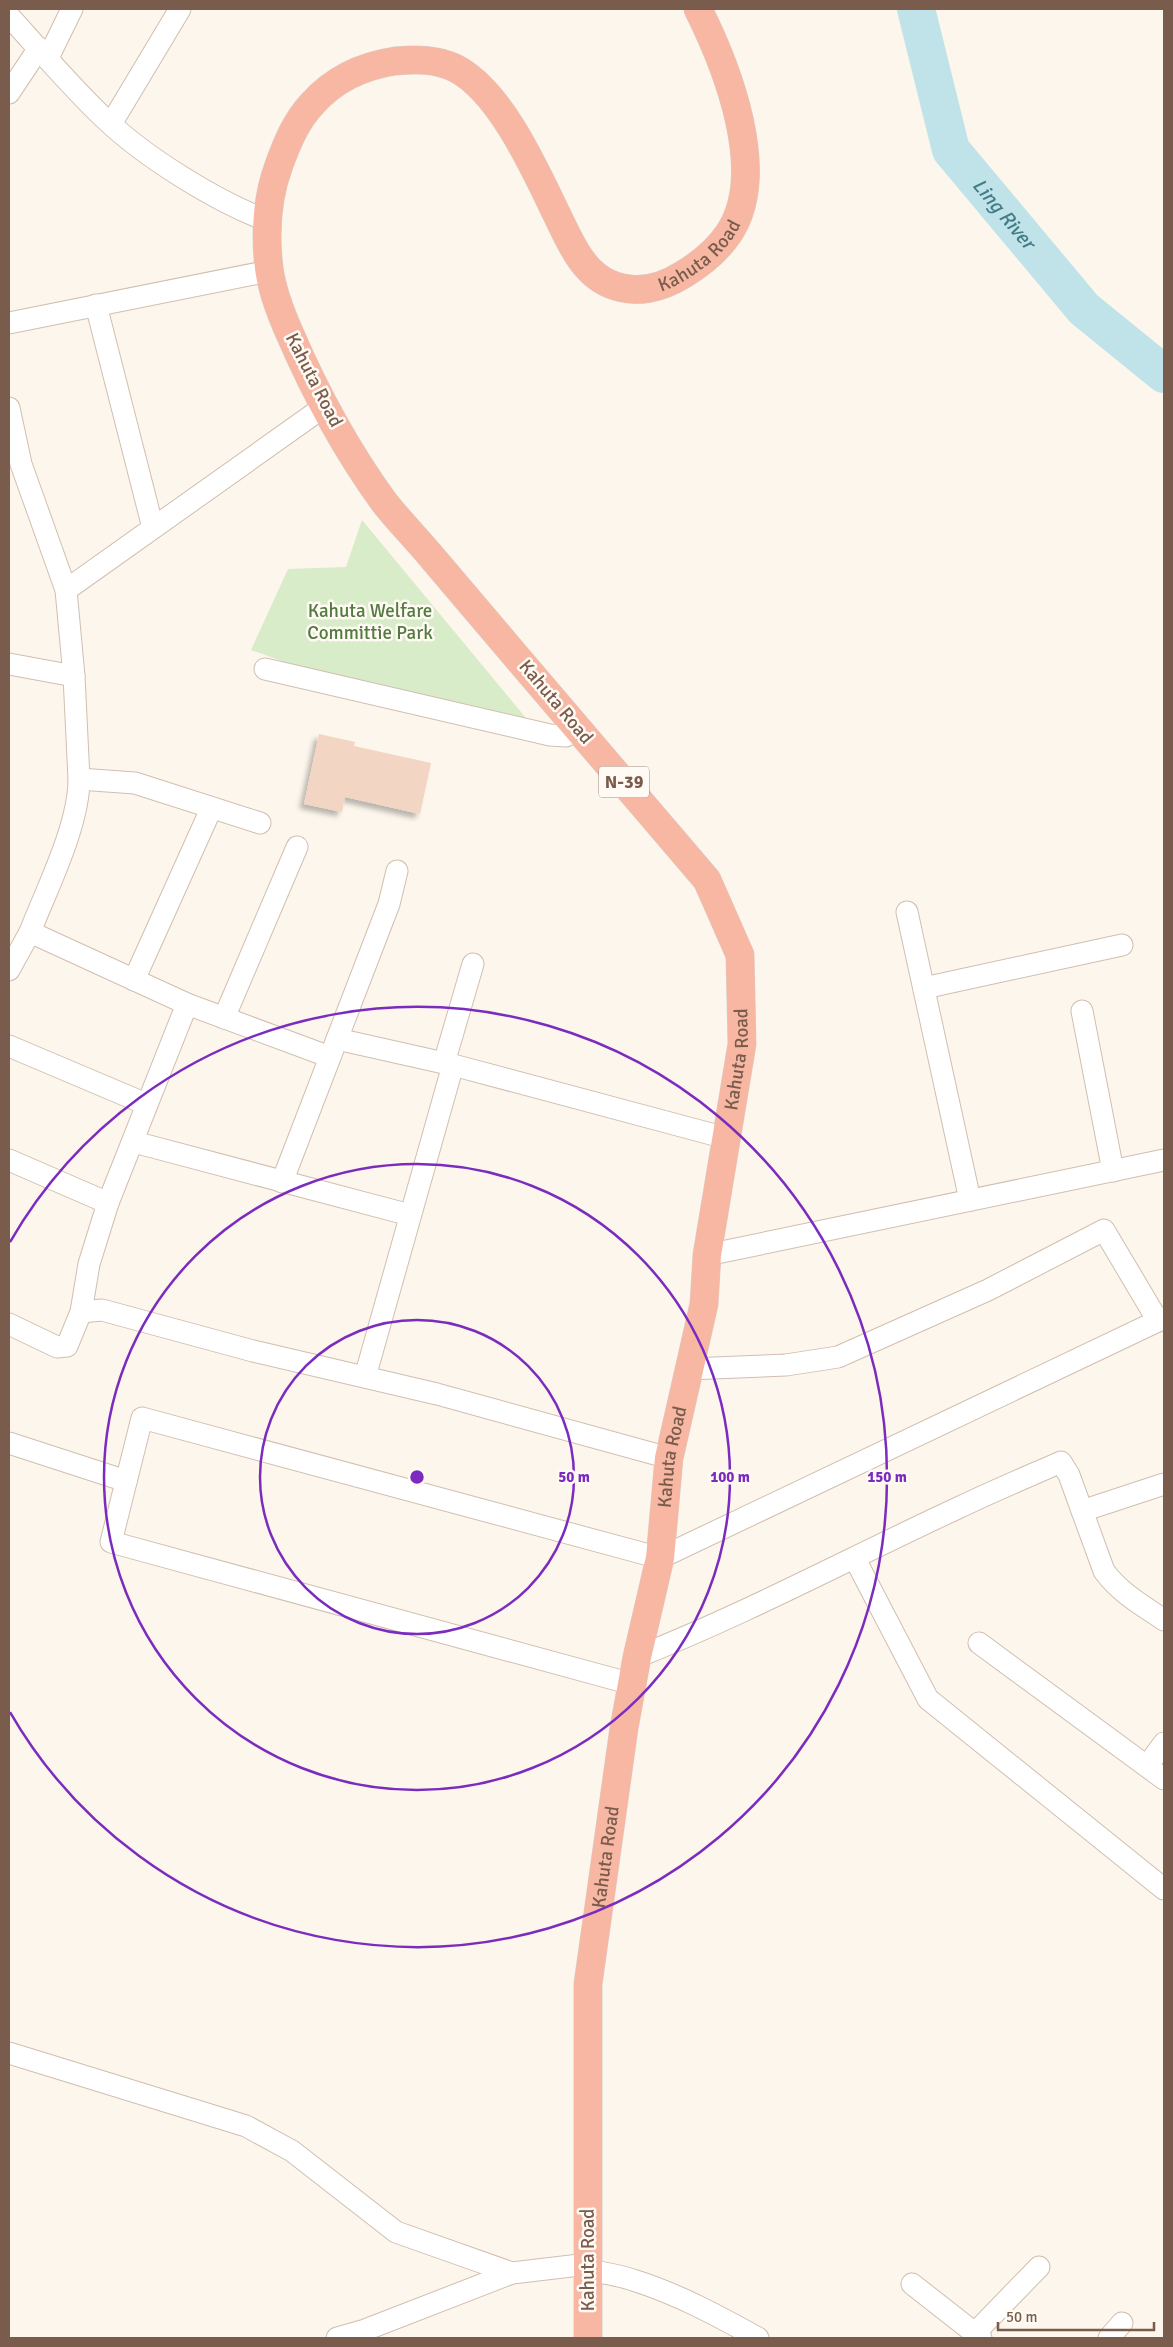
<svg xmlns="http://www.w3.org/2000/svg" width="1173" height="2347" font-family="Signika,sans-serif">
	<defs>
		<filter id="shadow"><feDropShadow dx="-4.5" dy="4.5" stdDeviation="2.5" flood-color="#0004"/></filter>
	</defs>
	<rect width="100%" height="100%" fill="#fdf6ec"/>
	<polygon fill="#d8ecc9" points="362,520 526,718 299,667 251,650 288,569 346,567"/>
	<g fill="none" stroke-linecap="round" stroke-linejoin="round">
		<path stroke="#bfe3e8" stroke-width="38" id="s1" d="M916,9L951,150L1084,309L1164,374"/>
	</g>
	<polygon fill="#f3d5c3" filter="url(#shadow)" points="319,734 355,742 354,746 431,763 420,814 345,797 342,812 304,804"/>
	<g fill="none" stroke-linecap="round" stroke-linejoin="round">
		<g stroke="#d1beb0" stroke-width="23">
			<g id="minor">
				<path d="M9,16C40,50 71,87 105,119C145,157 215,201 268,221"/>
				<polyline points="48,58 72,9"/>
				<polyline points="9,93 39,48"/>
				<polyline points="111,124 180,9"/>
				<polyline points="96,305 153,528"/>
				<polyline points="9,323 269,271"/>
				<path d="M9,408L21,464L66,590L74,676L79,779C79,826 47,888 30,932"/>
				<polyline points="66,590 325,406"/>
				<polyline points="9,664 74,676"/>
				<polyline points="265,669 550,735 566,736 578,729"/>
				<polyline points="79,779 135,783 260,823"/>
				<polyline points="907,912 970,1200"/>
				<polyline points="9,970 30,932 187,1004 330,1057"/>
				<polyline points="134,980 211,809"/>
				<polyline points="924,988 1122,945"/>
				<polyline points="1082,1011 1113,1171"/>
				<polyline points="224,1018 297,847"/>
				<polyline points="337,1039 453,1065 726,1138"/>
				<polyline points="9,1046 146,1104"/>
				<polyline points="444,1063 473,964"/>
				<polyline points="134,1142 410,1215"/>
				<polyline points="9,1160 108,1203"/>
				<polyline points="282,1182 389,904 397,871"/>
				<polyline points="707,1255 1164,1160"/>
				<polyline points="81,1312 102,1310 253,1351 437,1394 669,1458"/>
				<polyline points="9,1324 57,1347 67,1346 81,1312 89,1264 108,1203 187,1004"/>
				<polyline points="689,1369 786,1365 838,1357 988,1290 1104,1230 1158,1321"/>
				<polyline points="365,1377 453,1065"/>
				<polyline points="9,1443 126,1481"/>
				<polyline points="1082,1511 1164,1484"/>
				<polyline points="855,1559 928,1699 1164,1889"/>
				<polyline points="979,1643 1164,1779"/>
				<path d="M637,1657C748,1613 852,1557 960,1507C993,1491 1027,1477 1061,1462L1069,1475L1104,1571C1120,1593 1142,1605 1164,1620"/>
				<polyline points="632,1684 111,1542 142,1418 660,1558 1164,1318"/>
				<polyline points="1147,1766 1164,1743"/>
				<polyline points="9,2053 246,2126 292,2151 396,2232 512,2273"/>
				<path d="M588,2270C603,2273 619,2275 633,2280C678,2294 718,2316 758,2338"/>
				<polyline points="912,2284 981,2338"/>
				<polyline points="975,2333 1039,2267"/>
				<polyline points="337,2338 365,2330 512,2273 588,2264"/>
				<polyline points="1109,2338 1122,2323"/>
			</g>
		</g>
		<g stroke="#dad1cd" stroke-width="29">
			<g id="highway">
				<path id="s2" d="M588,2338V1984L624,1728L637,1657L660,1558L669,1458L704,1304L707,1255L742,1044L740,955L707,880C645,807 583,734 520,661C490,626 460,590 430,555C415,537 398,520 384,502C347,451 315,392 290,334C281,314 272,291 269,268C265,234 267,197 279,165C287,143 296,121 312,104C334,79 362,66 395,61C416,59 436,59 455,68C501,91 536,172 558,217C570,242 583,273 610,284C636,295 662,288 684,274C702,263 717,251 729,233C769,173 727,67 698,9"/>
			</g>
		</g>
		<use href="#minor" stroke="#fff" stroke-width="21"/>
		<use href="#highway" stroke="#f7b7a3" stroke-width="28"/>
	</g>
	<g fill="none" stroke="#7b2cbf" stroke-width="2.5">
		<circle cx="417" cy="1477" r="157"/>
		<circle cx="417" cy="1477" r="313"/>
		<path d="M10 1242A470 470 0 1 1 10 1712"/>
	</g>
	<g text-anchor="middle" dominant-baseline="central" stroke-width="5" stroke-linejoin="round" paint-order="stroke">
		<rect fill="#fffaf3" stroke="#a28b7f" stroke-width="1" x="599" y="766.5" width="50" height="31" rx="4"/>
		<g font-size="18" font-weight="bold" fill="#7a5c4d">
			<text x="624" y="782">N-39</text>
		</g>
		<g font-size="19" fill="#7a5c4d" stroke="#fffaf3">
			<text stroke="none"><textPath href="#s2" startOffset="2941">Kahuta Road</textPath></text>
			<text transform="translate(314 380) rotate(63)">Kahuta Road</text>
			<text transform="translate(556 702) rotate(50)">Kahuta Road</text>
			<text stroke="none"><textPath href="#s2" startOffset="1292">Kahuta Road</textPath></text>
			<text stroke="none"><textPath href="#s2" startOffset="888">Kahuta Road</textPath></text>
			<text stroke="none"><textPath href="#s2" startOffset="482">Kahuta Road</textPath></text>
			<text transform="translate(588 2260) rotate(-90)">Kahuta Road</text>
		</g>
		<g font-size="19" fill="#537a41" stroke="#fffaf3">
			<text x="370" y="611">Kahuta Welfare<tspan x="370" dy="22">Committie Park</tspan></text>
		</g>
		<g font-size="20" font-style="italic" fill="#437c86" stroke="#fffaf3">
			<text stroke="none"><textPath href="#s1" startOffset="228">Ling River</textPath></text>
		</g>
	</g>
	<circle cx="417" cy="1477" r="8" fill="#7b2cbf" stroke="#fffaf3" stroke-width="2.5"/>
	<g font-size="15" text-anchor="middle" font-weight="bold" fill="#7b2cbf" stroke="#fffaf3" stroke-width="5" stroke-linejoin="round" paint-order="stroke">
		<text x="574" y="1482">50 m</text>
		<text x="730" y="1482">100 m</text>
		<text x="887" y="1482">150 m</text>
	</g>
	<rect width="1173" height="2347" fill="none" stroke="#7a5c4d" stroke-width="20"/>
	<path d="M998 2322v8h156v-8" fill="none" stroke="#7a5c4d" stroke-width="2.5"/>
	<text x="1006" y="2322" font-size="15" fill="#7a5c4d" stroke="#fffaf3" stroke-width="4" paint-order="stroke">50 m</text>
</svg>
